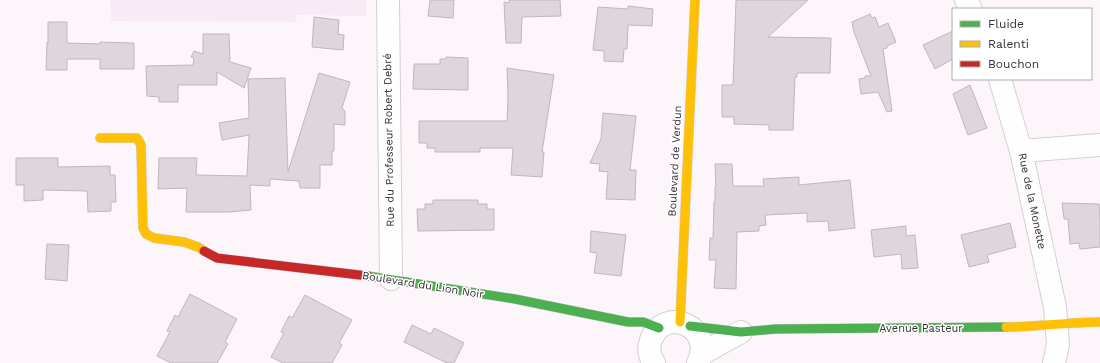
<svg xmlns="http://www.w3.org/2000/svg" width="1100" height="363" font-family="'Work Sans',sans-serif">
	<rect width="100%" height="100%" fill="#fcf6fb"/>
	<polygon fill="#f9ebf6" points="110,0 366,0 366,16 296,15 297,22 111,21"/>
	<g fill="#ddd6dc" stroke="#beb7bc">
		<polygon points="430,0 454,0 453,18 428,16"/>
		<polygon points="509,0 560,0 561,16 522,17 521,43 506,43 504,2 509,3"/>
		<polygon points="736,0 808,0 768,37 831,38 830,73 797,73 797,77 795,77 793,130 769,130 769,125 734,124 734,117 722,117 722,85 733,85"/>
		<polygon points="628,6 653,9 652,26 628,25 627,49 624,49 623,62 604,61 604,51 593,50 598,7 628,9"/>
		<polygon points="870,14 872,18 875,17 879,27 888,23 896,42 887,46 887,48 883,49 892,111 887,112 878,92 861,94 859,79 865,78 865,76 871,76 854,32 852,22"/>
		<polygon points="314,17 339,20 338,34 344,35 343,50 312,47"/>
		<polygon points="48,22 67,22 67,43 100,44 100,42 134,43 134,69 100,69 100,59 67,59 67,70 46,70 47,42 48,43"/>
		<polygon points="953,31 953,59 935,69 923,45"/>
		<polygon points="203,34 229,34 230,62 251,68 244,88 217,72 217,85 178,85 178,102 159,102 159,97 147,96 146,66 193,65 194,58 191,57 194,51 203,54"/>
		<polygon points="446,57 468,58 468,90 413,89 414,64 440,64 440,59 446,59"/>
		<polygon points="507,68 554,75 542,152 544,152 542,177 511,175 513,148 480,148 480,152 435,152 435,148 427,148 427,143 419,143 419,121 507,121 508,97"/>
		<polygon points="319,73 350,82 342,108 345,111 345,125 334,124 334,151 332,151 332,165 320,165 320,188 300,188 299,181 270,179 270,186 250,185 251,210 230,212 186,212 187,188 158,189 159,158 197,158 196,175 247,176 249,135 222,140 219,123 249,118 248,79 285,78 288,172"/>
		<polygon points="970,85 987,128 968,135 953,94"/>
		<polygon points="603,113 636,116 630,170 636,170 635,200 606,199 608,172 599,171 600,164 590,163 601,139"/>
		<polygon points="16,158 58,158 58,167 110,166 110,175 115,175 116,202 111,202 111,211 88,212 87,191 43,190 43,200 24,201 24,185 16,185"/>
		<polygon points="715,164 732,164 733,186 764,186 763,179 799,177 799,185 850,180 855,228 829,231 828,221 807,222 807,213 765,215 766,225 759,226 759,231 737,232 736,289 714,288 716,260 709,260 710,238 713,238 714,202 715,202 715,187 716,187"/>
		<polygon points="433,200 478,200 478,204 487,204 487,209 494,209 494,230 418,231 417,209 425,209 425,204 433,204"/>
		<polygon points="1062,203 1099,204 1100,220 1100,247 1080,249 1079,243 1070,244 1068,219 1064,219"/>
		<polygon points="1010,223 1016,247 987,255 989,262 969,267 961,235"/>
		<polygon points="906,226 906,236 915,235 918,268 902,269 901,254 874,257 871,230"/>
		<polygon points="591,231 626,235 621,276 594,273 597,253 590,252"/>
		<polygon points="47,244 69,245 67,281 45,279"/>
		<polygon points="190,294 237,319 225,342 228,344 217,363 171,363 157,356 170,332 167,331 175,315 178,317"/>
		<polygon points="305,295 352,320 339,343 342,345 332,363 283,363 271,357 284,333 281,332 289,316 292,318"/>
		<polygon points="412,325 431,334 434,328 464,343 454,363 447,363 404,342"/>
	</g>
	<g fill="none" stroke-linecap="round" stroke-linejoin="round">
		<g stroke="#d5ced3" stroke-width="24">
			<g id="street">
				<polyline points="388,0 391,279"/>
				<polyline points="966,0 971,9"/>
				<polyline points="1000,79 1021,151 1055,307 1058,344 1054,363"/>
				<polyline points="1021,151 1100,145"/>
				<polyline points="701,354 741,332"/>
				<path d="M654,363C649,356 648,348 651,340C665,304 716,328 698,363"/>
			</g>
		</g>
		<g stroke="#d5ced3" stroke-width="10">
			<g id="fast">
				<polyline points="368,276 515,299 628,322 643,322 659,328"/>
				<polyline points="690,326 741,332 775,329 1006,327"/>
			</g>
		</g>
		<g stroke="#d5ced3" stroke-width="10">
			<g id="slow">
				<polyline points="100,138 137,138 141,145 143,228 146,234 154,238 184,242 198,247 204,251"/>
				<polyline points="680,322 695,0"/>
				<path d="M1006,327C1037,327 1068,322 1100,322"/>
			</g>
		</g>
		<g stroke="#d5ced3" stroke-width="10">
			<polyline id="jam" points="204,251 217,258 368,276"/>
		</g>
		<use href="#street" stroke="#fffefe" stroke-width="22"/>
		<use href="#fast" stroke="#4caf50" stroke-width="9"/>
		<use href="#slow" stroke="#ffc107" stroke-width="9"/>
		<use href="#jam" stroke="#c62828" stroke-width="9"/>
	</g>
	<g text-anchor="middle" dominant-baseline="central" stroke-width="3" stroke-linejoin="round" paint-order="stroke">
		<g font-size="11" fill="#372e35" stroke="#fff">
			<text transform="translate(389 140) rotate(-91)">Rue du Professeur Robert Debré</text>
			<text transform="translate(675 161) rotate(-87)">Boulevard de Verdun</text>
			<text transform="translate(1032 201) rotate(78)">Rue de la Monette</text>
			<text transform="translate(423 285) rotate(9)">Boulevard du Lion Noir</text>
			<text x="921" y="328">Avenue Pasteur</text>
		</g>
	</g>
	<rect x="952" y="8" width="140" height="72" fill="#ffffff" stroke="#afabae"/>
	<rect x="960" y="21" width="20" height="6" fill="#4caf50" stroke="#afabae"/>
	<text x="988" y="28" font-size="12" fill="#372e35">Fluide</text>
	<rect x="960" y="41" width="20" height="6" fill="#ffc107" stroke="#afabae"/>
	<text x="988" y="48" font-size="12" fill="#372e35">Ralenti</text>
	<rect x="960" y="61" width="20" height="6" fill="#c62828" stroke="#afabae"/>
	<text x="988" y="68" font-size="12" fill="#372e35">Bouchon</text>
</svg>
